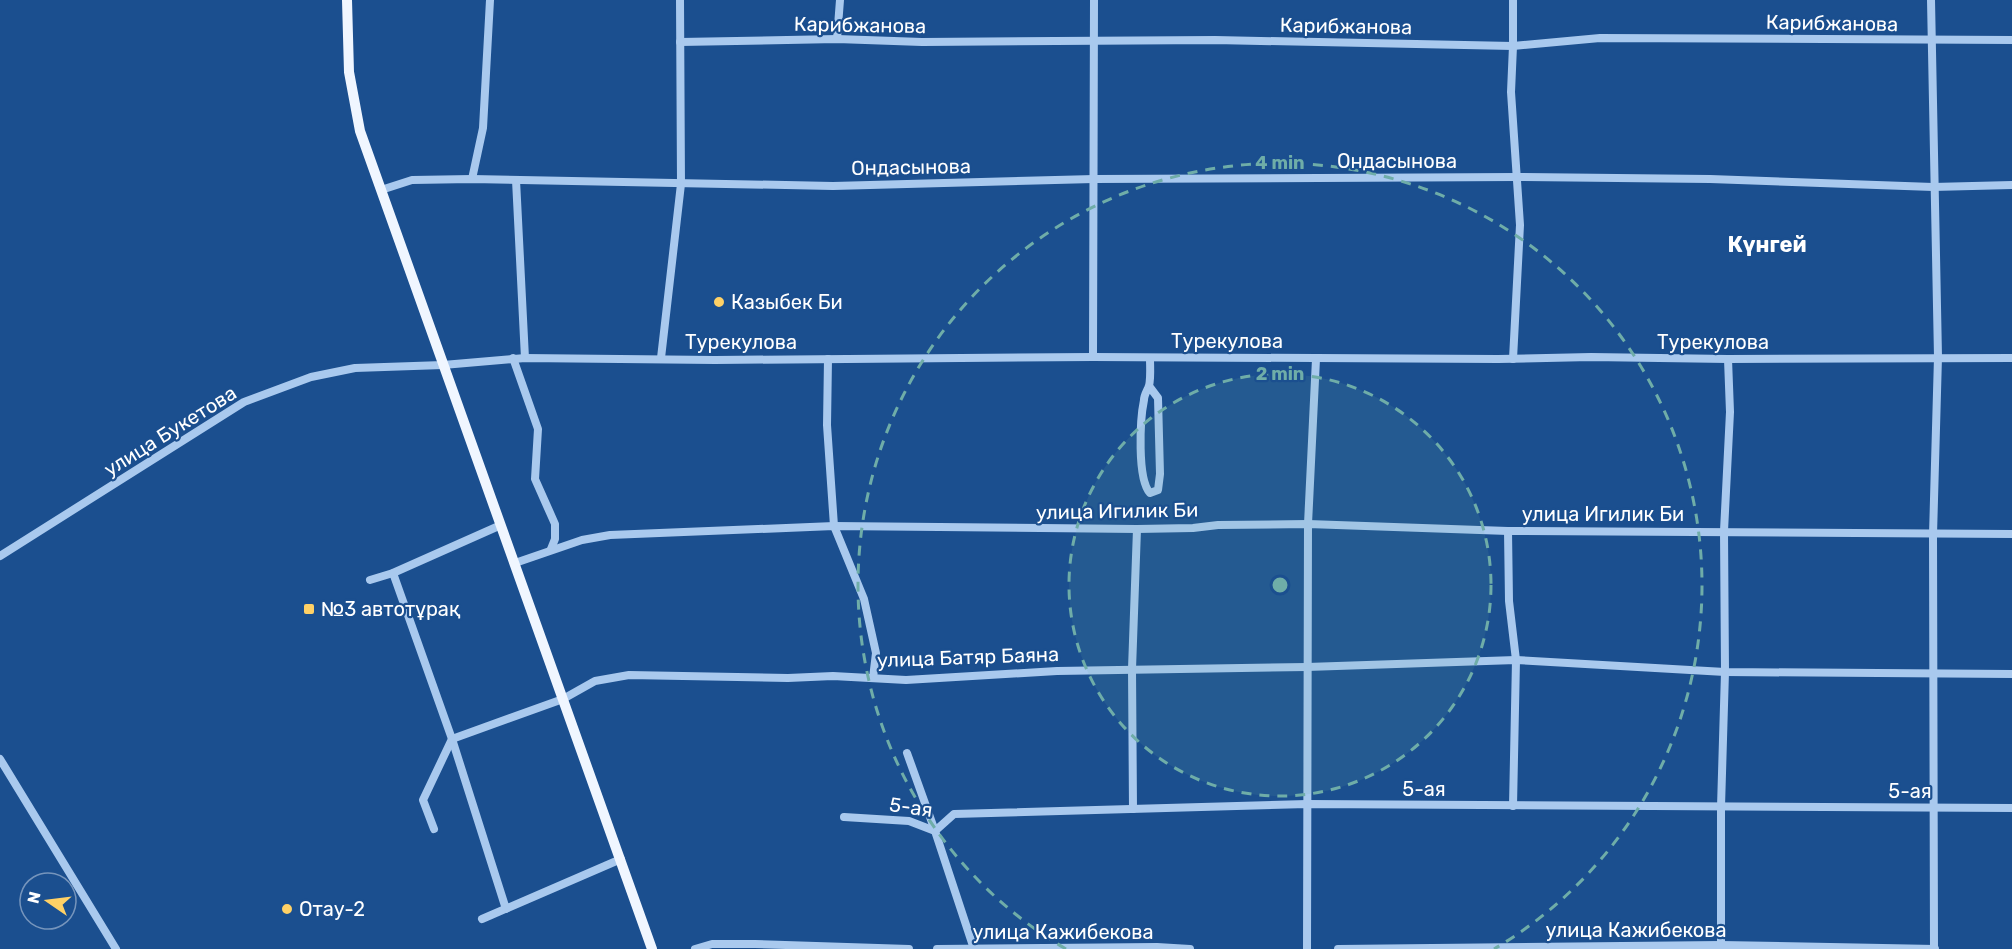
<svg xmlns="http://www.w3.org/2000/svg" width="2012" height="949" font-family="Rubik,sans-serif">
	<rect width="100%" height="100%" fill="#1b4f8f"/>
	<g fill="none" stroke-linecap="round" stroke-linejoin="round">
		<g stroke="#a9c9ee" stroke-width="8">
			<polyline points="1513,0 1513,46 1511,92 1520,225 1513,359"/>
			<polyline points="1931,0 1938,357 1933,535 1934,949"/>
			<polyline points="837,39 840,0"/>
			<polyline points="680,42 837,39 922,42 1215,40 1513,46 1600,38 2012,40"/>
			<polyline points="472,179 483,128 490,0"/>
			<polyline points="516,180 525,358"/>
			<polyline points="381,190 412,180 472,179 833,186 1094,179 1516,177 1710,179 1933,187 2012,185"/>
			<polyline points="1093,357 1094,0"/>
			<polyline points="513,358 538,429 535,479 555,524 555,539 551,549"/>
			<polyline points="661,358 681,184 680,0"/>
			<polyline points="828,359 827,425 834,526 864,599 876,653 873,678"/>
			<path d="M1149,386L1158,398L1160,474L1158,490L1150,493C1137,479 1140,419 1144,400C1144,395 1147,391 1149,386C1151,377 1150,367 1150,358"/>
			<polyline points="1508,531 1509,601 1516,660 1513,806"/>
			<polyline points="0,556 244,402 311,377 355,368 443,365 525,358 715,360 1093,357 1498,359 1591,357 1728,359 2012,358"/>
			<polyline points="515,563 582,540 610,535 834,526 1137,529 1193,528 1218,525 1308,524 1508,531 2012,534"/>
			<polyline points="393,573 452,739 506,909"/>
			<polyline points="370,580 393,573 501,525"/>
			<polyline points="907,753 935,831 974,949"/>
			<polyline points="0,759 116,949"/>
			<polyline points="1133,809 1132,669 1137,529"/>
			<polyline points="844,817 909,821 935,831 954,814 1307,804 2012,808"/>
			<polyline points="434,829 423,800 452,739 563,699 595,681 629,675 788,678 833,676 906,680 1057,671 1307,667 1516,660 1725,672 2012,674"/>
			<polyline points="482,919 621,859"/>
			<polyline points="695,949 712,944 755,944 909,949"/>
			<polyline points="937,949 1157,947 1190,949"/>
			<polyline points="1307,949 1308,524 1316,359"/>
			<polyline points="1338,949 1721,945 1935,949"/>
			<polyline points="1721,949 1721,807 1725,672 1724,531 1730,412 1728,359"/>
		</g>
		<polyline stroke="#f0f6ff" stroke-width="10" points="347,0 349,72 360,131 652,949"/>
	</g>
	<circle cx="1280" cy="585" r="211" fill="#6fada8" fill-opacity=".12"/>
	<g fill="none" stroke="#6fada8" stroke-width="3" stroke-dasharray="10 8">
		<circle cx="1280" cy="585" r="211"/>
		<path d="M1066 949A422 422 0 1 1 1494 949"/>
	</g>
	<g fill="#ffd166" stroke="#1b4f8f" stroke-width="2">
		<circle cx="719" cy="302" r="6"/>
		<rect x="303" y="603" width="12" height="12" rx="3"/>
		<circle cx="287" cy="909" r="6"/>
	</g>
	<g text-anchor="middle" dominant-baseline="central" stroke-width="4.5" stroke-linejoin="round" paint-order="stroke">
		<g font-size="20" fill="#fff" stroke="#1b4f8f">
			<text transform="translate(1832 23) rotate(1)">Карибжанова</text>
			<text transform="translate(860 25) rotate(1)">Карибжанова</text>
			<text transform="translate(1346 26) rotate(1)">Карибжанова</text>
			<text x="1397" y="161">Ондасынова</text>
			<text transform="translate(911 167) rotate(-1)">Ондасынова</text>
			<text x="1227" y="341">Турекулова</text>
			<text x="741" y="342">Турекулова</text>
			<text x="1713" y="342">Турекулова</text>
			<text transform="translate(170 431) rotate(-32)">улица Букетова</text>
			<text transform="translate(1117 511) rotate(-1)">улица Игилик Би</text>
			<text x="1603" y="514">улица Игилик Би</text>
			<text transform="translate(968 657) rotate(-2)">улица Батяр Баяна</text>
			<text x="1424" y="789">5-ая</text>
			<text x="1910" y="791">5-ая</text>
			<text transform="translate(911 807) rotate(8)">5-ая</text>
			<text x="1636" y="930">улица Кажибекова</text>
			<text x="1063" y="932">улица Кажибекова</text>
		</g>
		<g font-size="20" fill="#fff" stroke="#1b4f8f" text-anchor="start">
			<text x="731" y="302">Казыбек Би</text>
			<text x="321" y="609">№3 автотұрақ</text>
			<text x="299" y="909">Отау-2</text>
		</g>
		<g font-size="22" font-weight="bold" fill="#fff" stroke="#1b4f8f">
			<text x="1767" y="244">Күнгей</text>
		</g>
	</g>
	<circle cx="1280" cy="585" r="9" fill="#6fada8" stroke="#1b4f8f" stroke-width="3"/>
	<g font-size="18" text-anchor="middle" font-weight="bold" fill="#6fada8" stroke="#1b4f8f" stroke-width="4.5" stroke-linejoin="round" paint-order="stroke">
		<text x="1280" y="169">4 min</text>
		<text x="1280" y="380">2 min</text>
	</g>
	<g transform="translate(48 901) rotate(284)"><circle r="28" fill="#1b4f8f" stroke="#7695bc" stroke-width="1.5"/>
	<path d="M0-4.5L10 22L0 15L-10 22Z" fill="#ffd166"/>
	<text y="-9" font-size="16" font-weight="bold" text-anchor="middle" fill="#ffffff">N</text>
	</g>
</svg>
